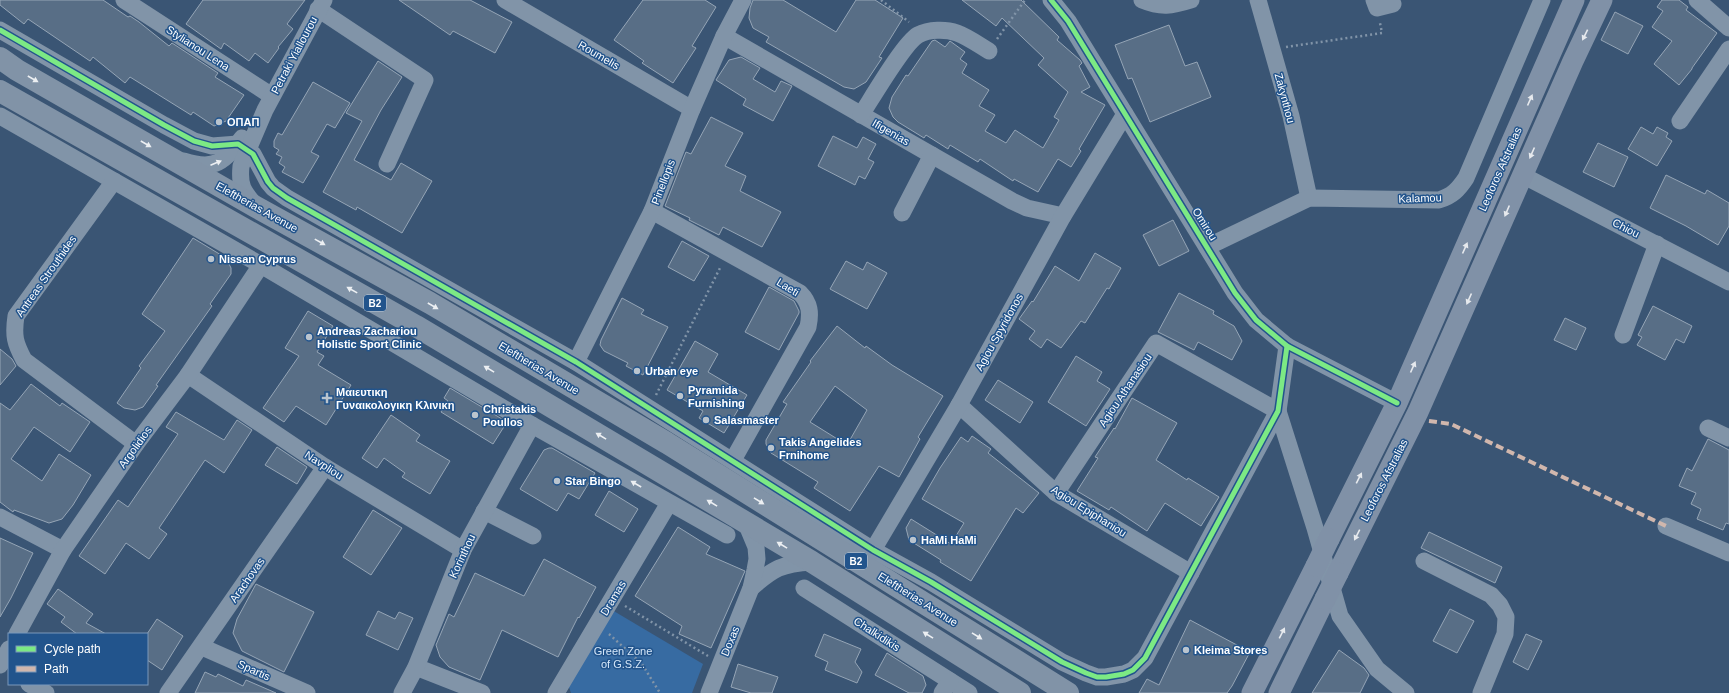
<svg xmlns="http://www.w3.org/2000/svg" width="1729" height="693" font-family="Arial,sans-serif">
	<rect width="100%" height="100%" fill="#3a5574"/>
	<polygon fill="#376ba2" points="612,610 703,664 692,693 571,693 568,684"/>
	<g fill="#586e86" stroke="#95a5b6" fill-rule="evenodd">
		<polygon points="0,0 103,0 128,17 130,16 139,22 169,46 172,43 218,73 215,77 244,95 226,121 214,126 193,112 191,115 130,77 125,83 93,57 90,61 28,19 24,24 0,5"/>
		<polygon points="203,0 305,0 287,24 293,29 278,47 279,48 268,63 255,53 249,61 224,43 221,49 186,24"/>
		<polygon points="399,0 470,0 512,22 495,53 453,31 450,35"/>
		<polygon points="643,0 705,0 716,7 692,46 696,48 673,83 642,63 644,61 614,40"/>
		<polygon points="753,0 783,0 836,32 856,0 875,0 903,18 879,57 882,58 866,82 854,89 844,87 766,42 769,37 753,28 749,18 750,8"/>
		<polygon points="962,0 1021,0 1059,37 1057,40 1080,60 1082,63 1079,66 1090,87 1081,92 1105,105 1079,149 1081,151 1071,167 1058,159 1038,192 1014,179 1013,181 980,159 978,162 950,145 948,149 926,135 924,138 898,122 893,117 889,108 892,97 906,75 908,76 932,41 935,40 945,47 950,41 965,52 960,59 967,64 962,73 989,90 979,106 995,115 985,131 1006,143 1015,130 1043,148 1059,120 1054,117 1068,92 1038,65 1044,58 1002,18 996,26"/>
		<polygon points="1662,0 1679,0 1688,7 1686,10 1717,33 1692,68 1692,69 1679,85 1654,64 1672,41 1652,27 1663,11 1657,7"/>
		<polygon points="1615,12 1643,26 1628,54 1601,40"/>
		<polygon points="1169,25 1185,66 1197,62 1211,97 1150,122 1132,78 1128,79 1115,45"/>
		<polygon points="741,57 760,68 753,79 775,92 781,81 792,86 773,121 743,105 746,99 716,80 729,60"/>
		<polygon points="378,61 402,77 381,110 354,160 391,180 401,163 432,181 402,233 357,207 356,210 323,192 362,121 346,113"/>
		<polygon points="313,82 350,103 335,128 327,124 311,152 319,156 303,183 282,172 285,167 279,163 282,157 276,154 279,150 274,147 274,141 278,133 282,135"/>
		<polygon points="711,117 743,133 725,166 746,176 740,191 781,212 762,247 723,227 719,235 689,220 690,218 665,206 686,152 691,154"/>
		<polygon points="1641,127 1653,134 1657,127 1668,133 1666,137 1672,141 1657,166 1628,149"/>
		<polygon points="833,136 857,148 863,137 876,144 868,159 874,162 865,179 859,176 855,185 818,166"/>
		<polygon points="1598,143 1628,157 1614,187 1583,172"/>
		<polygon points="1666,175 1705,194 1707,190 1729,203 1729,226 1718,245 1686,226 1650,208"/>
		<polygon points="1173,220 1189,251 1159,266 1143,235"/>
		<polygon points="193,238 226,258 231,268 231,274 210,304 212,306 156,385 158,386 143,407 135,410 124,408 117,403 141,368 139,366 165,331 142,314"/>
		<polygon points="682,241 709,256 694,281 668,267"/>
		<polygon points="1095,253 1121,268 1109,289 1107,288 1085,323 1081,321 1061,348 1047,339 1041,348 1029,339 1035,331 1019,319 1032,301 1033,302 1055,266 1079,281"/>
		<polygon points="846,261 863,270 867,262 887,273 867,309 830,289"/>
		<polygon points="769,287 794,301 799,311 799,313 779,350 745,332"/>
		<polygon points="1179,293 1214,311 1213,314 1234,326 1242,341 1232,360 1198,342 1194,350 1158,332"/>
		<polygon points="622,298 644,310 641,314 668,327 643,375 626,366 628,363 604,351 600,345 601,340"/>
		<polygon points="1653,306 1692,326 1684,343 1676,339 1665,360 1637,345 1642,337 1638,335"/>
		<polygon points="308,311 333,326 317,352 324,356 318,365 351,385 326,425 296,406 284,422 263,408 299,356 285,348"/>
		<polygon points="1565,318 1586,328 1576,350 1554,340"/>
		<path d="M837,326L865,348L866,346L892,365L943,396L918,437L920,439L899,477L879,466L850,511L814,488L818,482L771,453L766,444V440L787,404L783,402L811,362L810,361ZM835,386L867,410L847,445L810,422Z"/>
		<polygon points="695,341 718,354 708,372 747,395 724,433 699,418 703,411 667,390"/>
		<polygon points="0,349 12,359 16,366 0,385"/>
		<polygon points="1076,356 1102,372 1097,381 1110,389 1086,426 1048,402"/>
		<polygon points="998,380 1033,402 1020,423 985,400"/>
		<polygon points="31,384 60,406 62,403 90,422 70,452 34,427 11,459 42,481 59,454 91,475 73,505 62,519 49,523 14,510 13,512 0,502 0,403 10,410"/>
		<polygon points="450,388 507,422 493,444 441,412 448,401 444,398"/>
		<polygon points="1132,398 1177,423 1156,460 1187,480 1188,478 1219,497 1201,526 1165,503 1147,531 1111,507 1109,510 1077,491 1098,458 1095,457 1114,428 1115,429"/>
		<polygon points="176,412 224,440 237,420 252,430 224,473 205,460 159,528 167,534 149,559 126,543 105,574 79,556 118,500 128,507 178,434 166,427"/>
		<polygon points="391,415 420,435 416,441 450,461 430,494 402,477 405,473 384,458 377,468 362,458"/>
		<polygon points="972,436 991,449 988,453 1039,493 1023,513 1016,508 971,581 940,562 941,560 909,540 906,528 911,519 951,544 964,523 922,499 940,468 961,437 968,442"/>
		<polygon points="1708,439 1729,450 1729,524 1726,523 1723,530 1697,519 1701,509 1691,504 1696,493 1679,486 1687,468 1692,471"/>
		<polygon points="277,447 307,467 297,484 265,465"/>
		<polygon points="549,448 552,448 595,473 579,499 568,493 557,511 520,489 544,450"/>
		<polygon points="609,491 638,509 624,532 595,515"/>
		<polygon points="373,510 402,528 371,575 343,557"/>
		<polygon points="678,527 710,547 706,554 745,571 711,648 679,634 682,626 635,596"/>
		<polygon points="1429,532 1502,567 1495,583 1421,548"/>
		<polygon points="0,538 33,553 11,598 0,617"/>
		<polygon points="544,559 596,587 579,618 578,617 558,657 502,630 480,680 449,667 440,657 436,645 449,614 454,617 475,573 524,596"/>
		<polygon points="256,584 314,612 284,672 242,651 233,633 237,619"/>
		<polygon points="58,589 93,614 86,623 106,634 77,634 61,622 65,617 47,604"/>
		<polygon points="1450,609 1474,621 1457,653 1433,641"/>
		<polygon points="378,611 395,619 399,612 413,618 398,650 366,635"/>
		<polygon points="157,619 183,636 162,670 147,660 147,634"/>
		<polygon points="1190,620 1250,652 1232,686 1227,693 1139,693 1147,679 1159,685"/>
		<polygon points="824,634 861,649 855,662 862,672 857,683 825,670 828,662 815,656"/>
		<polygon points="1526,634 1542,641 1528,670 1513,662"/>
		<polygon points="1339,650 1364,668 1369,675 1360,693 1312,693"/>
		<polygon points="887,653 923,676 926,685 922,693 909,693 875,675"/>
		<polygon points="738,664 778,677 772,693 751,693 731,687"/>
		<polygon points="205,672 216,677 218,674 243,686 246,680 276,693 195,693"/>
	</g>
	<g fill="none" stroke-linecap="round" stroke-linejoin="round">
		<g stroke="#8194a8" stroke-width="2.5" stroke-dasharray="2 3" stroke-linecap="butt">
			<polyline points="881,0 909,22"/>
			<polyline points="997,39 1025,0"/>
			<polyline points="1286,47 1382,33 1380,23"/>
			<polyline points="656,395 721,266"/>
			<polyline points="625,606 708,656"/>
			<polyline points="609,634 642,664 660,693"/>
		</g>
		<g stroke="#8194a8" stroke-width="17">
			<polyline points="124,0 272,96"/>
			<polyline points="505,0 692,109"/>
			<polyline points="1051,0 1068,21 1235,293 1256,320 1287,346 1397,403"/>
			<path d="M1142,0C1161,8 1172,6 1191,0"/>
			<polyline points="1258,0 1291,116 1309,198"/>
			<polyline points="1374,0 1377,8 1393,4"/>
			<polyline points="1697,0 1729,28"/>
			<polyline points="318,9 425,80 387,164"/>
			<polyline points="0,30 164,125 194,141 212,146 238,144 253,154 268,182 273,188 287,198 576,362 873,550 931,582 1062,662 1086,673 1097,677 1106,677 1124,674 1133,670 1145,658 1278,411 1287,346"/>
			<polyline points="724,36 1012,201 1027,208 1063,216"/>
			<path d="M861,115C872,98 904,43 918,35C929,29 946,29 957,33C968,37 979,45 989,51"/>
			<polyline points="0,116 261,265 532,425 727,535"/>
			<polyline points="1680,121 1729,49"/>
			<path d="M184,161C215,171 224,162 242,138"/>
			<polyline points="1522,175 1729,282"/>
			<path d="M114,181L16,316C13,336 15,343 24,360L136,444"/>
			<path d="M255,205C243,191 239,186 241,166L265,110L324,0"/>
			<path d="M652,211L800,293C810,303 811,313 808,327L733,460"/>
			<polyline points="902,213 932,155"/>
			<path d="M1207,247L1309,198L1439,200C1452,196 1458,190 1466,178L1542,0"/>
			<polyline points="1623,335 1657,244"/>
			<polyline points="576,362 652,211 692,109 724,36 743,0"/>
			<polyline points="188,375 325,467 463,550"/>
			<polyline points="959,405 1056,493 1191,573"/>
			<polyline points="1278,411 1315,528 1340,616 1377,669 1406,693"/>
			<polyline points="1708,428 1729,438"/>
			<polyline points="1056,493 1156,343 1278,411"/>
			<polyline points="484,511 533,536"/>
			<polyline points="0,517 63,550"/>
			<polyline points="1666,526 1729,553"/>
			<polyline points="873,550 959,405 1063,216 1125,114"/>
			<polyline points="1424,561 1491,595 1500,605 1506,617 1505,634 1481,693"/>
			<path d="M751,588C774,568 781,564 812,562"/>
			<polyline points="804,588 969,693"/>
			<polyline points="17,634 63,550 136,444 188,375 261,265"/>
			<polyline points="202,647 307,693"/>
			<polyline points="0,665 9,649"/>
			<polyline points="416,667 482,693"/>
			<polyline points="29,684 46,693"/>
			<polyline points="168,693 325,467"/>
			<polyline points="402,693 416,667 463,550 532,425"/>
			<polyline points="556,693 669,503"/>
			<polyline points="709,693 751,588 755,570 757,559 756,547 746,523"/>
			<polyline points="942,693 950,681"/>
		</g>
		<g stroke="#8091a7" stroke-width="21">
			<polyline points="1329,539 1397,403 1574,0"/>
			<polyline points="1338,573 1418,412 1573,61 1602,0"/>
			<polyline points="1252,693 1316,566"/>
			<polyline points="1279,693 1325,599"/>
		</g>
		<g stroke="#8193a7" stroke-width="22">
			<polyline points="0,58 17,70 256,207 430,303 667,443 1068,693"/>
			<polyline points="0,91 416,326 812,562 1020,693"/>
		</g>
		<g stroke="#8091a7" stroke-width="21">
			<polyline points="1316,566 1329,539"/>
			<polyline points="1325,599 1338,573"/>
		</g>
		<polyline stroke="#d1b7ad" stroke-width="4" stroke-dasharray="8 4" stroke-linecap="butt" points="1429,421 1451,424 1666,526"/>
		<g stroke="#22548c" stroke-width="8">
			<g id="cycleway">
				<polyline points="1051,0 1068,21 1235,293 1256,320 1287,346 1397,403"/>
				<polyline points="0,30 164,125 194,141 212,146 238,144 253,154 268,182 273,188 287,198 576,362 873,550 931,582 1062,662 1086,673 1097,677 1106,677 1124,674 1133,670 1145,658 1278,411 1287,346"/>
			</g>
		</g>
		<use href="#cycleway" stroke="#7ce984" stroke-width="5"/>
	</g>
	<defs><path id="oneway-solid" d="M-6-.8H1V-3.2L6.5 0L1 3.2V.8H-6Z"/></defs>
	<g fill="#e6e9ed">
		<use href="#oneway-solid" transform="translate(1585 35) rotate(116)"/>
		<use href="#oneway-solid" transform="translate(1530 100) rotate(-66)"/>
		<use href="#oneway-solid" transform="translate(1532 153) rotate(114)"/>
		<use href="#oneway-solid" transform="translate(1507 211) rotate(113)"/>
		<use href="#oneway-solid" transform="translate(1465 248) rotate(-66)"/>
		<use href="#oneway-solid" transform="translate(1469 299) rotate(114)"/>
		<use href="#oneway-solid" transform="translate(1413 367) rotate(-66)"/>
		<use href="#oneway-solid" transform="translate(1359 478) rotate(-63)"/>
		<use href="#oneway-solid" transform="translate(1357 535) rotate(117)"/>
		<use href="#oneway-solid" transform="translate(1282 633) rotate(-63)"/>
	</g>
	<g fill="#eceff2">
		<use href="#oneway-solid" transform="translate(33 79) rotate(30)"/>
		<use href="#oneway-solid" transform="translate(146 144) rotate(30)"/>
		<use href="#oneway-solid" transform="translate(216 163) rotate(-23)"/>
		<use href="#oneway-solid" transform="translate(320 242) rotate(29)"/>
		<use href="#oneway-solid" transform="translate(352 290) rotate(-151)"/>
		<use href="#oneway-solid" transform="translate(433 306) rotate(30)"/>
		<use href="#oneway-solid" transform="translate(489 369) rotate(-149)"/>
		<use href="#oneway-solid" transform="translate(601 436) rotate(-149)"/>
		<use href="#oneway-solid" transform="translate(636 484) rotate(-150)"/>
		<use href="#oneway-solid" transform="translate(759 501) rotate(32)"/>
		<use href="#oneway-solid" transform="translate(712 503) rotate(-149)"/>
		<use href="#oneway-solid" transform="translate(782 545) rotate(-149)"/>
		<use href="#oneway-solid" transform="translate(928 635) rotate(-148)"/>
		<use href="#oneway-solid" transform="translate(977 636) rotate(32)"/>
	</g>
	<g fill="#bac4ce" stroke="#22548c" stroke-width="1.5">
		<circle cx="219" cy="122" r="4"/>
		<circle cx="211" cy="259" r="4"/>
		<circle cx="309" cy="337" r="4"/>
		<circle cx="637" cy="371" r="4"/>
		<circle cx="680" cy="396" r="4"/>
		<path d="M325 392h4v4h4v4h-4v4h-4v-4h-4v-4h4z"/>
		<circle cx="475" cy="415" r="4"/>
		<circle cx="706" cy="420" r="4"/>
		<circle cx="771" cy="448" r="4"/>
		<circle cx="557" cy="481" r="4"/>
		<circle cx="913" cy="540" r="4"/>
		<circle cx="1186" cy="650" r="4"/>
	</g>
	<g text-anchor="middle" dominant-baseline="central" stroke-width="3" stroke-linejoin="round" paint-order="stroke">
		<g fill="#22548c" stroke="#bdccdc" stroke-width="1">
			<rect x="364" y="295" width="22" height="16" rx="3"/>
			<rect x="845" y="553" width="22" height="16" rx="3"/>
		</g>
		<g font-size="10" font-weight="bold" fill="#fff">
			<text x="375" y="303">B2</text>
			<text x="856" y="561">B2</text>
		</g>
		<g font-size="11" fill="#fff" stroke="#22548c">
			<text transform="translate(198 48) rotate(33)">Stylianou Lena</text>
			<text transform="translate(294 55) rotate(-62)">Petraki Yiallourou</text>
			<text transform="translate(599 55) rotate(30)">Roumelis</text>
			<text transform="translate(1285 98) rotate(75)">Zakynthou</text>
			<text transform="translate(891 132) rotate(30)">Ifigenias</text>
			<text transform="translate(1500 169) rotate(-66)">Leoforos Afstralias</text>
			<text transform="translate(663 182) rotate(-69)">Pinellopis</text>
			<text transform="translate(1420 198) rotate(-2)">Kalamou</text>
			<text transform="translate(257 207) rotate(29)">Eleftherias Avenue</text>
			<text transform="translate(1205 224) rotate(58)">Omirou</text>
			<text transform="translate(1626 228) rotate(27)">Chiou</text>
			<text transform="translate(46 276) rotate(-55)">Antreas Strouthides</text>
			<text transform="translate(788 287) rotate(31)">Laeti</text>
			<text transform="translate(999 332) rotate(-61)">Agiou Spyridonos</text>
			<text transform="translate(539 368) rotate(31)">Eleftherias Avenue</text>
			<text transform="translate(1125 390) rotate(-56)">Agiou Athanasiou</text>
			<text transform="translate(135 447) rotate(-54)">Argolidios</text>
			<text transform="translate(324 465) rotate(33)">Navpliou</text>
			<text transform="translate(1384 480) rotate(-63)">Leoforos Afstralias</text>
			<text transform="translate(1089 511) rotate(32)">Agiou Epiphaniou</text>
			<text transform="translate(462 556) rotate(-65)">Korinthou</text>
			<text transform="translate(247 580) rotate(-55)">Arachovas</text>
			<text transform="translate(613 598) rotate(-59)">Dramas</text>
			<text transform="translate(918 599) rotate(32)">Eleftherias Avenue</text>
			<text transform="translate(877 634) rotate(33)">Chalkidikis</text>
			<text transform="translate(730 641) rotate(-68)">Doxas</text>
			<text transform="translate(254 670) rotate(24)">Spartis</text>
		</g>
		<g font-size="11" font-weight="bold" fill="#fff" stroke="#22548c" text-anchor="start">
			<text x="227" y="122">ΟΠΑΠ</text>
			<text x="219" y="259">Nissan Cyprus</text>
			<text x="317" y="331">Andreas Zachariou<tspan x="317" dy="13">Holistic Sport Clinic</tspan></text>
			<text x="645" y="371">Urban eye</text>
			<text x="688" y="390">Pyramida<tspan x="688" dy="13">Furnishing</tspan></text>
			<text x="336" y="392">Μαιευτικη<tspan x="336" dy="13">Γυναικολογικη Κλινικη</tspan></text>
			<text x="483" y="409">Christakis<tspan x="483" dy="13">Poullos</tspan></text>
			<text x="714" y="420">Salasmaster</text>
			<text x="779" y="442">Takis Angelides<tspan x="779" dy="13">Frnihome</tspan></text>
			<text x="565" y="481">Star Bingo</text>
			<text x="921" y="540">HaMi HaMi</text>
			<text x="1194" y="650">Kleima Stores</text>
		</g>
		<g font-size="11" fill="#d4e6f8" stroke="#22548c">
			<text x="623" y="651">Green Zone<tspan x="623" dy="13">of G.S.Z.</tspan></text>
		</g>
	</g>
	<rect x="8" y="633" width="140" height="52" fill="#22548c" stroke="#7a98ba"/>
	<rect x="16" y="646" width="20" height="6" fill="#7ce984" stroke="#7a98ba"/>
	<text x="44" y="653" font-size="12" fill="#ffffff">Cycle path</text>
	<rect x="16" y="666" width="20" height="6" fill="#d1b7ad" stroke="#7a98ba"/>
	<text x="44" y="673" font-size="12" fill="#ffffff">Path</text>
</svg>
